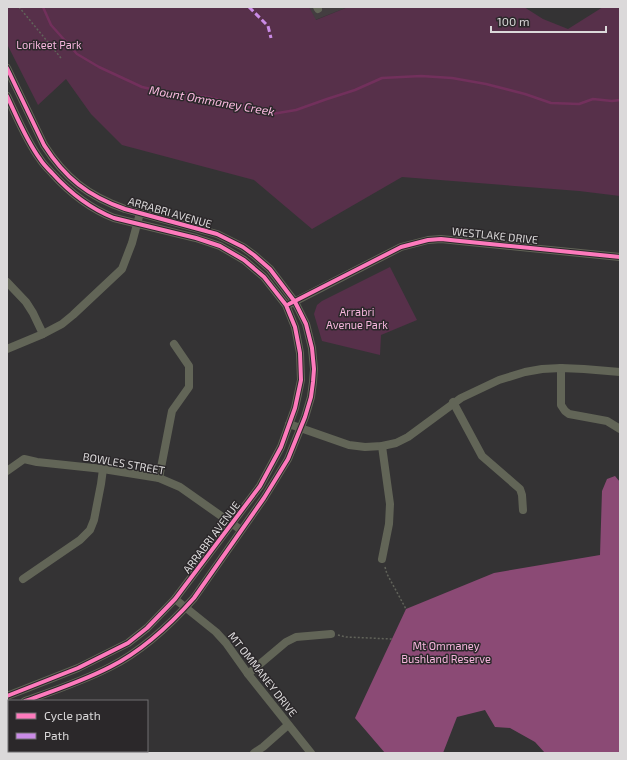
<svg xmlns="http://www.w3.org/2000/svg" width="627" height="760" font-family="'Exo 2',sans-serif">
	<rect width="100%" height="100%" fill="#343334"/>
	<polygon fill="#433d40" points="309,7 348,7 315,20"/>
	<g fill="#57304a">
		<polygon points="7,7 309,7 316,20 348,7 524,7 543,19 568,29 603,7 620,7 620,196 579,191 402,177 312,229 254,180 122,145 91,114 66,79 38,105 7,44"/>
		<polygon points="390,267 417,320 381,335 380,355 322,341 314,314 317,305 322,301"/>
	</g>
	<polygon fill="#8b4a75" points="615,476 620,482 620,753 545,753 535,742 510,728 495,727 485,710 457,717 443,753 385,753 355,718 406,609 494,573 600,555 602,491 607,479"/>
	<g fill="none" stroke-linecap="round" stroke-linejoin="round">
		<polyline stroke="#72305c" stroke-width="2.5" points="43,7 51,25 77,54 99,67 142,87 174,94 207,97 243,105 272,114 296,110 327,99 355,90 382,78 421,76 452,78 486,84 525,94 551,103 579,104 593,99 612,101 620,100"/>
		<g stroke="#61635a" stroke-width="1.5" stroke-dasharray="2 2" stroke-linecap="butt">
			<polyline points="19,7 61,58"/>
			<polyline points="385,567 387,574 406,609"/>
			<polyline points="338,635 346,637 392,639"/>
		</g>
		<g stroke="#626557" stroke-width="8">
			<polyline points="317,7 318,9"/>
			<path d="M7,68L44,145C65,178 88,196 125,209L217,234L243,247L254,255L270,269L295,302L306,324L312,348L314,369L313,382L311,397L305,417L288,459L264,498L194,598C170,625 142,651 110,667C83,681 53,691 25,701"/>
			<path d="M7,96C17,117 26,140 40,159C43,164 48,169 52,173C70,193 89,208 114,218L196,238L220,246L244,260L264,277L286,305L295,327L300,353L301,380L295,408L281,447L260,486L175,599L147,628L128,643L78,668L7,696"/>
			<polyline points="7,282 26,302 33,313 43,334"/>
			<polyline points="290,304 401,247 428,240 441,239 460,241 620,257"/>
			<polyline points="7,349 43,334 62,324 73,315 122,269 132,243 140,213"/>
			<polyline points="561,368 561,405 565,411 569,414 607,421 620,429"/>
			<polyline points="453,402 482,456 520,489 522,495 523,510"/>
			<polyline points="289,424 349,445 365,447 382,446 396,443 408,437 461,398 499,380 525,372 542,369 561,368 584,369 620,372"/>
			<polyline points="382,446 390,504 389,524 382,559"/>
			<polyline points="7,471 24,459 37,462 103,469 159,478 180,487 241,530"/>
			<polyline points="159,478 172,411 189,387 189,366 174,344"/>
			<polyline points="23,579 80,540 90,530 94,520 101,484 103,469"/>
			<polyline points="175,599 216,632 226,643 248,674 311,753"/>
			<polyline points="248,674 286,642 296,637 331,634"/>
			<polyline points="7,707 9,707"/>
			<polyline points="254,753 263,747 288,725"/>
		</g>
		<polyline stroke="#ca8be6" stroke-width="3" stroke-dasharray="6 3" stroke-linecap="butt" points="249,7 268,26 271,38"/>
		<g stroke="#2b282a" stroke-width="6">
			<g id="cycleway">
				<path d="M7,68L44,145C65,178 88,196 125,209L217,234L243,247L254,255L270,269L295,302L306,324L312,348L314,369L313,382L311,397L305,417L288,459L264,498L194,598C170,625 142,651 110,667C83,681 53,691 25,701"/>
				<path d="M7,96C17,117 26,140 40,159C43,164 48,169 52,173C70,193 89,208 114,218L196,238L220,246L244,260L264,277L286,305L295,327L300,353L301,380L295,408L281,447L260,486L175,599L147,628L128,643L78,668L7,696"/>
				<polyline points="289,304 401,247 428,240 441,239 460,241 620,257"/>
			</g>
		</g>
		<use href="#cycleway" stroke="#fd7abc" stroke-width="4"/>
	</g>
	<g text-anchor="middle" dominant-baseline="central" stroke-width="3" stroke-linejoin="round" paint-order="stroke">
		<g font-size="11" fill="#f6b6dd" stroke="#2b282a">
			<text x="49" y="44">Lorikeet Park</text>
			<text x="357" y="311">Arrabri<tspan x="357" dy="13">Avenue Park</tspan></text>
			<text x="446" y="645">Mt Ommaney<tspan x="446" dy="13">Bushland Reserve</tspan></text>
		</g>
		<g font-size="11" fill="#dbd9da" stroke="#2b282a">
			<text transform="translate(170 212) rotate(16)">ARRABRI AVENUE</text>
			<text transform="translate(495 235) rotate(6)">WESTLAKE DRIVE</text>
			<text transform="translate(124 463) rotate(10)">BOWLES STREET</text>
			<text transform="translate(211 537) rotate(-53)">ARRABRI AVENUE</text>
			<text transform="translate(263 674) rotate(52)">MT OMMANEY DRIVE</text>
		</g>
		<g font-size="12" font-style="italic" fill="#fbbbe1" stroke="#2b282a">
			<text transform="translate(212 100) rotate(10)">Mount Ommaney Creek</text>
		</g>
	</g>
	<rect width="627" height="760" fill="none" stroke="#dbd9da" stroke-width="16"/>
	<rect x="8" y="700" width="140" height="52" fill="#2b282a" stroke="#716f70"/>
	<rect x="16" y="713" width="20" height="6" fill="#fd7abc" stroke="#716f70"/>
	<text x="44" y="720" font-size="12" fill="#dbd9da">Cycle path</text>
	<rect x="16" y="733" width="20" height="6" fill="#ca8be6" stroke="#716f70"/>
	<text x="44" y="740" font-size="12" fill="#dbd9da">Path</text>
	<path d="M491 26v6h115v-6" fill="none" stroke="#dbd9da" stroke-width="2"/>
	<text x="497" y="26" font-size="12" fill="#dbd9da" stroke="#2b282a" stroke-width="3" paint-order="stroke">100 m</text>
</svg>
